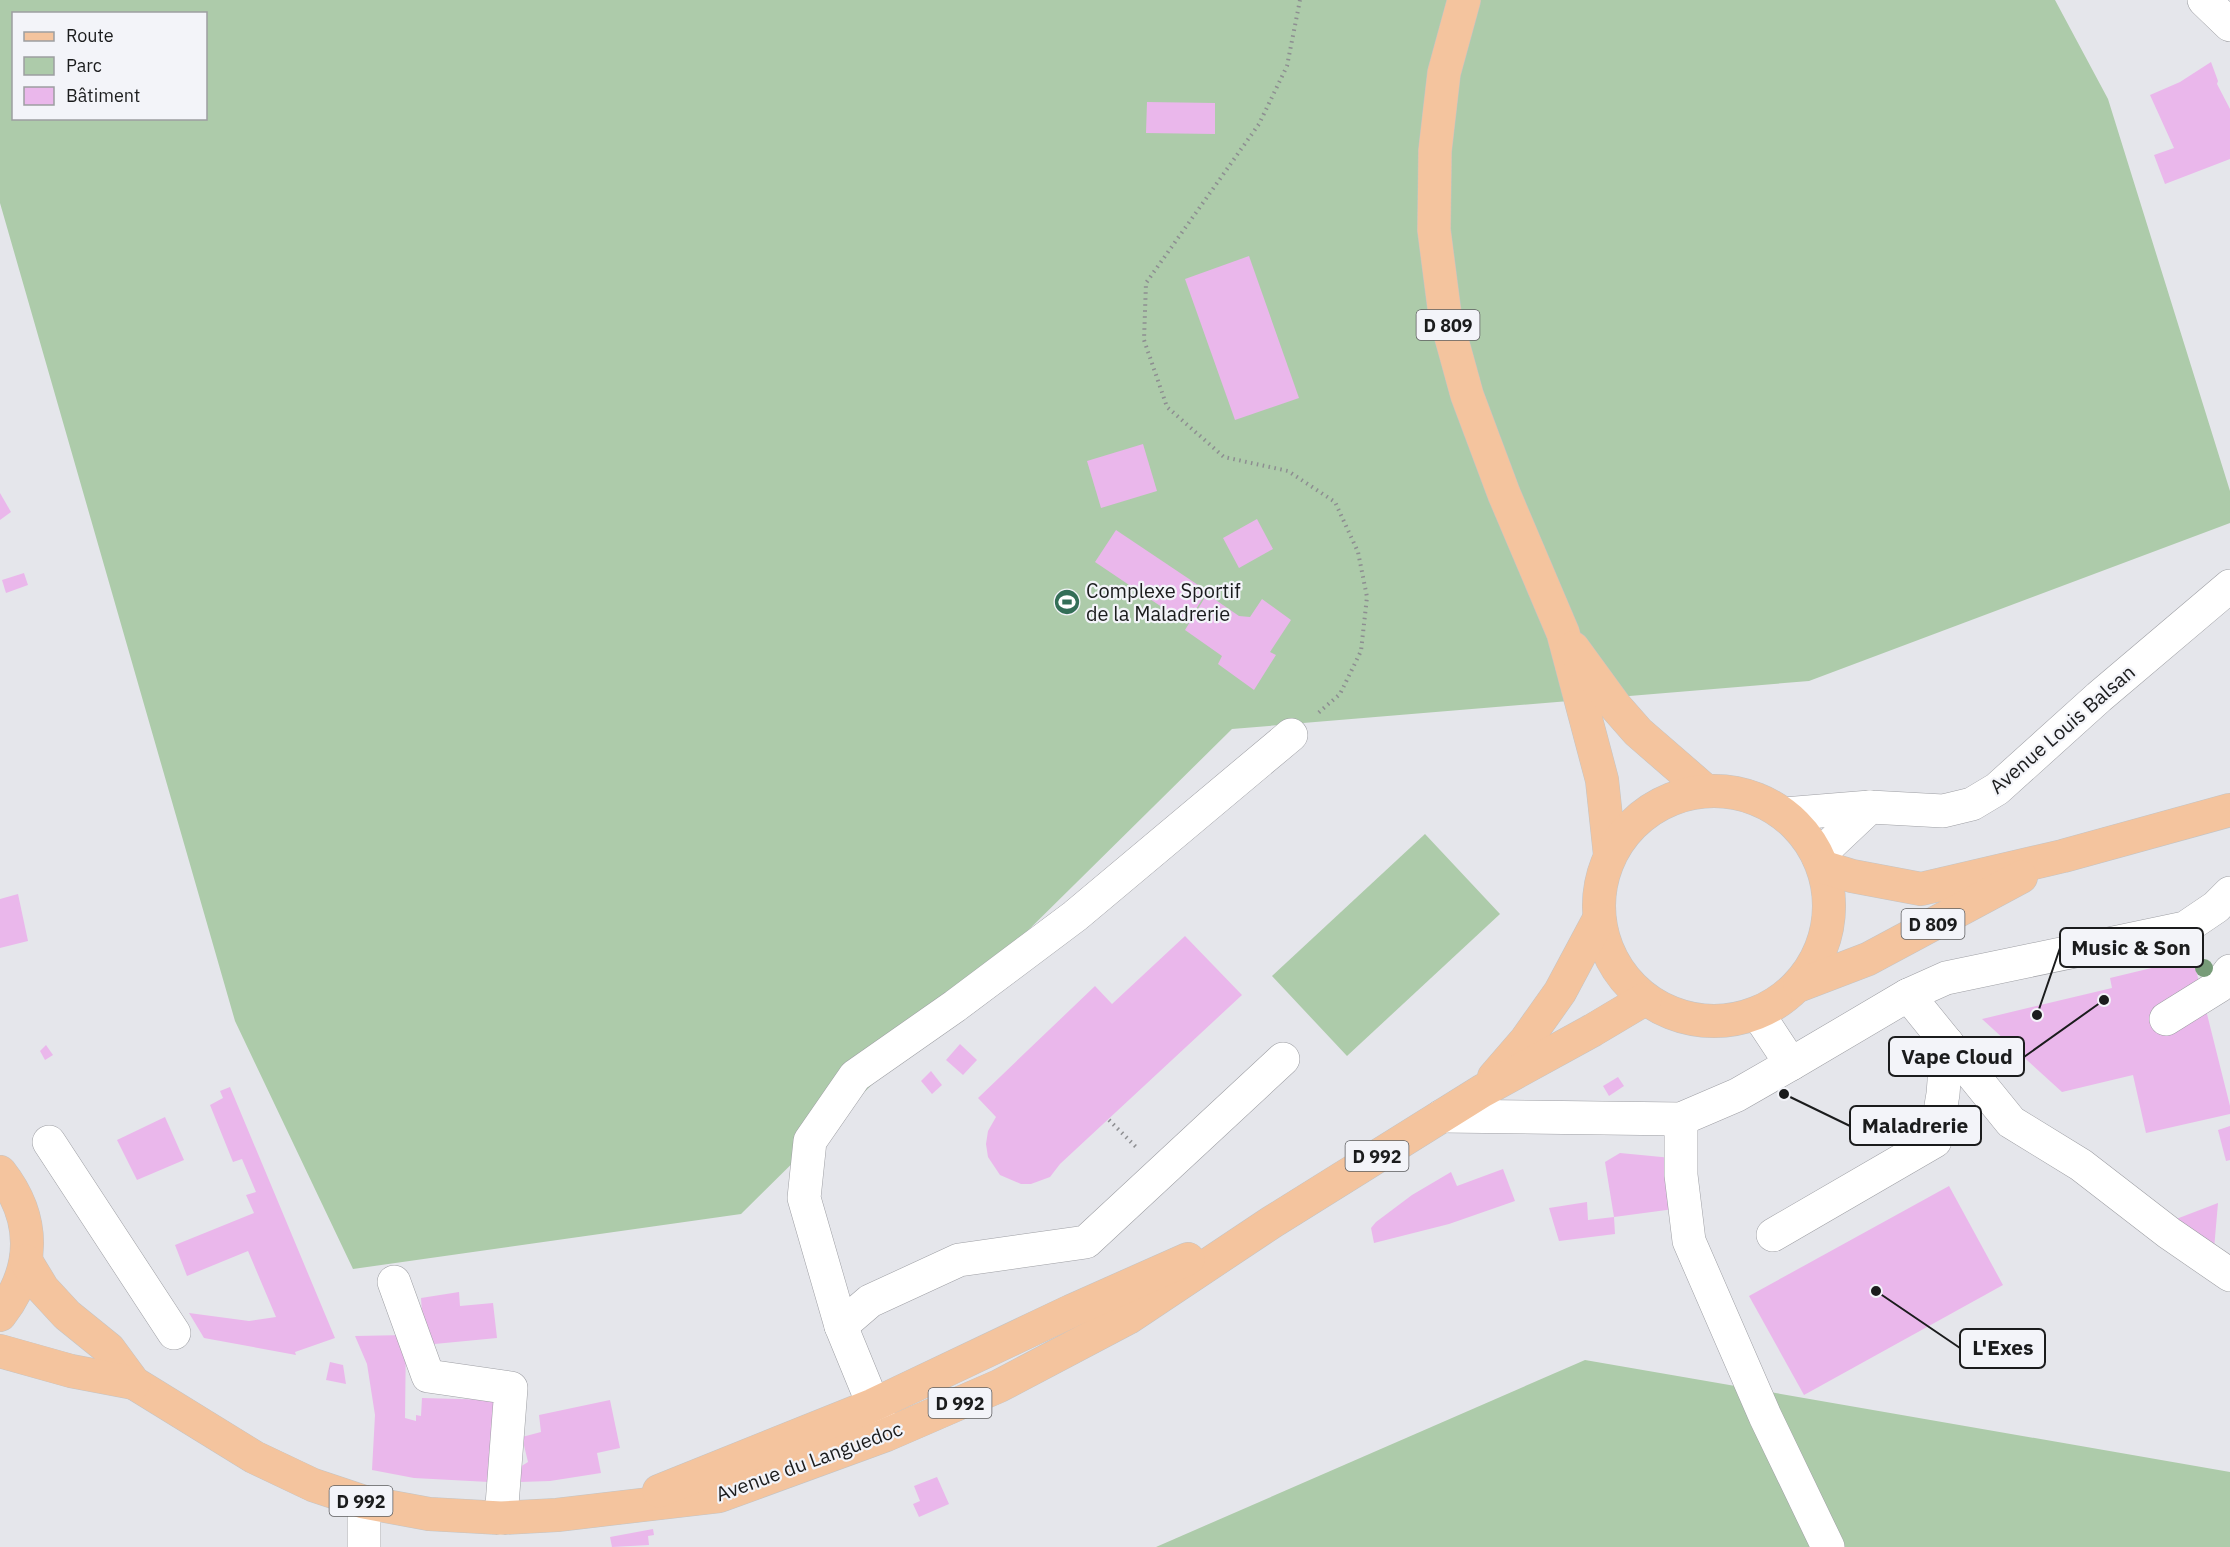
<svg xmlns="http://www.w3.org/2000/svg" width="2230" height="1547" font-family="'IBM Plex Sans',sans-serif">
	<rect width="100%" height="100%" fill="#e5e6eb"/>
	<g fill="#adcbaa" fill-rule="evenodd">
		<path d="M0,0H2055L2108,99L2230,491V523L1809,681L1232,729L741,1214L353,1269L235,1021L0,203ZM14,14H206V118H14Z"/>
		<polygon points="1425,834 1500,914 1347,1056 1272,976"/>
		<polygon points="1585,1360 2230,1472 2230,1547 1156,1547"/>
	</g>
	<g fill="#eab7eb">
		<polygon points="2211,62 2218,81 2217,84 2230,109 2230,159 2165,184 2154,155 2174,148 2150,95 2180,82"/>
		<polygon points="1147,102 1215,103 1215,134 1146,133"/>
		<polygon points="1249,256 1299,398 1235,420 1185,279"/>
		<polygon points="1143,444 1157,491 1101,508 1087,461"/>
		<polygon points="0,493 11,512 0,520"/>
		<polygon points="1257,519 1273,549 1239,568 1223,538"/>
		<polygon points="1116,530 1207,591 1187,624 1095,562"/>
		<polygon points="24,573 28,585 6,593 2,580"/>
		<polygon points="1207,594 1239,616 1250,617 1262,599 1291,620 1270,652 1276,655 1254,690 1218,664 1222,656 1185,630"/>
		<polygon points="18,894 28,941 0,948 0,899"/>
		<polygon points="1185,936 1242,995 1060,1164 1050,1177 1031,1184 1021,1184 1000,1175 988,1157 986,1144 988,1131 996,1117 978,1098 1095,986 1112,1004"/>
		<polygon points="2193,958 2230,1106 2230,1114 2146,1133 2133,1075 2062,1092 1982,1019 2112,988 2110,978"/>
		<polygon points="960,1044 977,1060 963,1075 946,1060"/>
		<polygon points="46,1045 53,1055 45,1060 40,1051"/>
		<polygon points="931,1071 942,1085 932,1094 921,1081"/>
		<polygon points="1618,1077 1624,1086 1609,1096 1603,1086"/>
		<polygon points="230,1087 335,1338 295,1352 296,1355 204,1338 189,1313 249,1321 276,1317 248,1251 187,1276 175,1245 254,1213 246,1195 256,1192 242,1159 233,1162 210,1105 223,1098 220,1091"/>
		<polygon points="165,1117 184,1160 137,1180 117,1140"/>
		<polygon points="2230,1126 2230,1160 2226,1161 2218,1130"/>
		<polygon points="1620,1153 1672,1158 1674,1209 1614,1217 1605,1162"/>
		<polygon points="1503,1169 1515,1201 1449,1224 1374,1243 1371,1228 1376,1222 1412,1195 1451,1172 1457,1186"/>
		<polygon points="1949,1186 2003,1285 1804,1395 1749,1296"/>
		<polygon points="1587,1202 1588,1220 1614,1217 1615,1234 1559,1241 1549,1208"/>
		<polygon points="2218,1203 2214,1249 2171,1221"/>
		<polygon points="459,1292 460,1306 493,1303 497,1338 424,1345 421,1298"/>
		<polygon points="406,1335 405,1418 416,1421 416,1415 421,1416 422,1398 496,1400 489,1482 414,1478 372,1470 375,1415 367,1364 355,1336"/>
		<polygon points="330,1362 343,1365 346,1384 326,1380"/>
		<polygon points="610,1400 620,1448 597,1453 601,1473 550,1481 520,1482 520,1467 528,1462 522,1437 541,1432 539,1415"/>
		<polygon points="937,1477 949,1504 919,1517 913,1504 920,1501 914,1486"/>
		<polygon points="653,1529 654,1535 648,1536 649,1545 612,1547 610,1537"/>
	</g>
	<g fill="none" stroke-linecap="round" stroke-linejoin="round">
		<g stroke="#9e9fa4" stroke-width="34">
			<g id="minor">
				<polyline points="2204,0 2230,25"/>
				<polyline points="1784,814 1870,807 1943,811 1972,804 1997,789 2099,697 2230,586"/>
				<polyline points="1818,856 1870,807"/>
				<polyline points="1908,995 2011,1122 2081,1165 2169,1233 2230,1275"/>
				<polyline points="2166,1019 2219,986 2230,971"/>
				<polyline points="1791,1064 1908,995 1946,978 2185,928 2216,907 2230,893"/>
				<polyline points="1442,1116 1681,1119 1737,1095 1791,1064 1758,1014"/>
				<polyline points="1681,1119 1681,1175 1689,1241 1765,1416 1828,1547"/>
				<polyline points="49,1142 174,1333"/>
				<polyline points="1773,1235 1935,1141 1943,1094 1947,1043"/>
				<polyline points="394,1282 428,1376 511,1388 501,1518"/>
				<polyline points="841,1326 870,1301 959,1260 1086,1242 1283,1059"/>
				<polyline points="884,1431 841,1326 804,1198 810,1141 855,1076 955,1006 1075,916 1291,735"/>
				<polyline points="364,1547 364,1502"/>
			</g>
		</g>
		<g stroke="#c4c4c4" stroke-width="34">
			<g id="major">
				<polyline points="1464,0 1444,73 1435,151 1434,230 1445,315 1467,395 1504,494 1563,633 1602,780 1610,855"/>
				<polyline points="1573,648 1616,707 1638,732 1706,791"/>
				<circle cx="1714" cy="906" r="115"/>
				<polyline points="1823,867 1852,876 1921,889 2063,856 2230,810"/>
				<polyline points="1800,985 1868,959 2021,877"/>
				<polyline points="1494,1077 1526,1040 1560,992 1599,919"/>
				<path d="M0,1172C36,1218 36,1269 0,1315"/>
				<polyline points="26,1261 43,1289 67,1315 109,1349 134,1383 254,1457 313,1485 364,1502 429,1514 501,1518 557,1515 719,1496 886,1435 999,1386 1128,1318 1272,1222 1482,1091 1593,1030 1645,999"/>
				<polyline points="0,1351 71,1371 134,1383"/>
				<polyline points="659,1491 873,1405 1071,1311 1188,1259"/>
			</g>
		</g>
		<g stroke="#8d8e91" stroke-width="4" stroke-dasharray="1.5 4.5" stroke-linecap="butt">
			<polyline points="1300,0 1287,66 1259,124 1146,283 1144,340 1167,407 1224,457 1288,471 1335,502 1358,552 1367,597 1361,651 1340,694 1317,714"/>
			<polyline points="1109,1120 1136,1147"/>
		</g>
		<use href="#minor" stroke="#fff" stroke-width="33"/>
		<use href="#major" stroke="#f4c49e" stroke-width="33"/>
	</g>
	<circle fill="#779c78" cx="2204" cy="968" r="9"/>
	<defs>
		<g id="stadium-disc" transform="scale(1.35)"><circle r="9.5" fill="#336e57" stroke="#f3f4f9"/><path d="M0-5a6.5 5 0 1 0 0 10a6.5 5 0 1 0 0-10ZM-3.5-1.8h7v3.6h-7Z" fill="#fff"/></g>
	</defs>
	<g fill-rule="evenodd">
		<use href="#stadium-disc" x="1067" y="602"/>
	</g>
	<g text-anchor="middle" dominant-baseline="central" stroke-width="4.5" stroke-linejoin="round" paint-order="stroke">
		<g fill="#f3f4f9" stroke="#5c5d5f" stroke-width="1.5">
			<rect x="1416.5" y="310" width="63" height="30" rx="4.5"/>
			<rect x="1901.5" y="909" width="63" height="30" rx="4.5"/>
			<rect x="1345.5" y="1141" width="63" height="30" rx="4.5"/>
			<rect x="928.5" y="1388" width="63" height="30" rx="4.5"/>
			<rect x="329.5" y="1486" width="63" height="30" rx="4.5"/>
		</g>
		<g font-size="18" font-weight="bold" fill="#1b1c1d">
			<text x="1448" y="325">D 809</text>
			<text x="1933" y="924">D 809</text>
			<text x="1377" y="1156">D 992</text>
			<text x="960" y="1403">D 992</text>
			<text x="361" y="1501">D 992</text>
		</g>
		<g font-size="20" fill="#1b1c1d" stroke="#f3f4f9" text-anchor="start">
			<text x="1086" y="590">Complexe Sportif<tspan x="1086" dy="23">de la Maladrerie</tspan></text>
		</g>
		<g font-size="20" fill="#1b1c1d" stroke="#f3f4f9">
			<text transform="translate(2062 729) rotate(-41)">Avenue Louis Balsan</text>
			<text transform="translate(809 1461) rotate(-20)">Avenue du Languedoc</text>
		</g>
	</g>
	<path fill="none" stroke="#1b1c1d" stroke-width="2" d="M2037 1015L2060 948M2104 1000L2024 1057M1784 1094L1850 1126M1876 1291L1960 1348"/>
	<g fill="#1b1c1d" stroke="#f3f4f9" stroke-width="2">
		<circle cx="2037" cy="1015" r="6"/>
		<circle cx="2104" cy="1000" r="6"/>
		<circle cx="1784" cy="1094" r="6"/>
		<circle cx="1876" cy="1291" r="6"/>
	</g>
	<g fill="#f3f4f9" stroke="#1b1c1d" stroke-width="2">
		<rect x="2060" y="928" width="143" height="39" rx="6"/>
		<rect x="1889" y="1037" width="135" height="39" rx="6"/>
		<rect x="1850" y="1106" width="131" height="39" rx="6"/>
		<rect x="1960" y="1329" width="85" height="39" rx="6"/>
	</g>
	<g font-size="21" text-anchor="middle" font-weight="bold" fill="#1b1c1d">
		<text x="2131" y="955">Music &amp; Son</text>
		<text x="1957" y="1064">Vape Cloud</text>
		<text x="1915" y="1133">Maladrerie</text>
		<text x="2003" y="1355">L'Exes</text>
	</g>
	<rect x="12" y="12" width="195" height="108" fill="#f3f4f9" stroke="#9d9ea1" stroke-width="1.5"/>
	<rect x="24" y="32" width="30" height="9" fill="#f4c49e" stroke="#9d9ea1" stroke-width="1.5"/>
	<text x="66" y="42" font-size="18" fill="#1b1c1d">Route</text>
	<rect x="24" y="57" width="30" height="18" fill="#adcbaa" stroke="#9d9ea1" stroke-width="1.5"/>
	<text x="66" y="72" font-size="18" fill="#1b1c1d">Parc</text>
	<rect x="24" y="87" width="30" height="18" fill="#eab7eb" stroke="#9d9ea1" stroke-width="1.5"/>
	<text x="66" y="102" font-size="18" fill="#1b1c1d">Bâtiment</text>
</svg>
